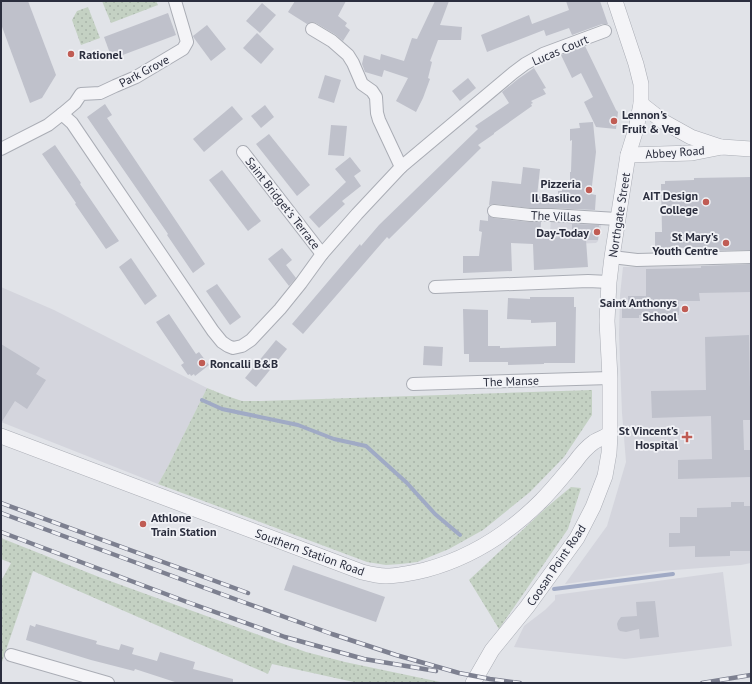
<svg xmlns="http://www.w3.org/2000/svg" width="752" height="684" font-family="'PT Sans',sans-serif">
	<defs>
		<pattern id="grass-dots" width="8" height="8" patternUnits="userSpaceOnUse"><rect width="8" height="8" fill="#c4d1c3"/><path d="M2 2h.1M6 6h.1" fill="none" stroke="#a9b4a9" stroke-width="1.8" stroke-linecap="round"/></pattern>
	</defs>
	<rect width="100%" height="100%" fill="#e1e3e8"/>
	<g fill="#d4d5dd">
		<polygon points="551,219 602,221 598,241 596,243 549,245"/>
		<polygon points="751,265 751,563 741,565 661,571 565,584 607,526 626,462 622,413 619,335 620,295 623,267"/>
		<polygon points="1,287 54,310 207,388 166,470 158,484 1,422"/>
		<polygon points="723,572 732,646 625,659 514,647 524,626 545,610 555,600 555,595"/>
	</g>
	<g fill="url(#grass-dots)">
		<polygon points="102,1 156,1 158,5 111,23"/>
		<polygon points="88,7 100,38 81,45 72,20 77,11"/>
		<polygon points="207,388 227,396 242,401 261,401 592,390 592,415 564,457 530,492 483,530 449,549 417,562 401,564 386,565 367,562 158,484 166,470"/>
		<polygon points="571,487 581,488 568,529 499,629 469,580 547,507"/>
		<polygon points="1,538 99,577 306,652 345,662 445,683 358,683 272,664 268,674 33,571 1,665 1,581 11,563 1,559"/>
	</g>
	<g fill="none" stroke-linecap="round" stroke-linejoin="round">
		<g stroke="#a0aac5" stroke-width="4">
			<polyline points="202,400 222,409 298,425 334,439 366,446 407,483 435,514 460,535"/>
			<polyline points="554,589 673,574"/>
		</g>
	</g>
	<g fill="#bfc1cb">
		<polygon points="1,1 28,1 56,75 42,98 30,103 1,24"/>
		<polygon points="295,1 346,1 338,16 347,23 345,26 350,30 343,41 336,35 316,23 312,22 307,24 288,12"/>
		<polygon points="435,1 449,1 440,25 462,27 461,40 438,40 430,61 432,62 428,78 430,79 423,98 416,112 396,101 408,78 384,70 382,77 365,72 362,64 364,55 380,60 381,54 404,61 412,38 417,39"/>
		<polygon points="566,1 600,1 608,24 602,24 572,35 569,28 546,36 544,30 487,52 481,35 529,15 532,24 569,10"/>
		<polygon points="262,3 276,15 260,33 246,21"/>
		<polygon points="168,13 176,35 112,59 104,37"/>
		<polygon points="207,25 226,49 211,61 194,38 193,36"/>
		<polygon points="257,33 274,49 261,64 243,48"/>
		<polygon points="585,46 616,110 618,112 616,129 596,127 584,102 593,97 581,73 572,78 561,55"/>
		<polygon points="534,68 546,88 543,89 546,94 531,101 533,103 531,104 532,106 494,133 494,134 478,145 481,148 389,239 387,237 303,334 292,324 360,244 361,246 379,225 478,129 475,126 509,103 502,92 518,79"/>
		<polygon points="325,75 341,80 334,103 318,98"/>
		<polygon points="468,78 476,88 460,101 452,91"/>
		<polygon points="105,104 112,115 107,118 205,264 193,273 167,235 168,234 87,117"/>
		<polygon points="265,105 274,117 261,128 251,116"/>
		<polygon points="232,106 243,119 204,152 193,139"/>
		<polygon points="593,122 596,152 591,194 596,195 595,210 551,208 530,208 495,204 489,205 492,181 521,184 523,167 540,169 537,196 558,198 558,191 562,191 562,181 570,182 570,172 571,172 572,140 570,141 570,129 580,128 579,123"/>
		<polygon points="331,125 347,126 344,156 328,155"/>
		<polygon points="269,134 310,185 297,196 256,144"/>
		<polygon points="55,145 81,183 80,184 119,241 106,249 75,204 76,203 42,154"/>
		<polygon points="350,157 361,171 354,176 361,186 342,201 345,204 319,228 309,217 346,182 335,169"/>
		<polygon points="222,170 261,221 248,231 209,180"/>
		<polygon points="751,177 751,250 701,251 701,247 655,249 655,232 662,232 661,184 665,184 665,181 694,180 694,178"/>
		<polygon points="488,215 493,218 529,222 541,222 540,239 572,236 572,224 599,225 598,240 586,240 588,267 534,270 533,244 511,243 512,271 463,273 463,256 479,256 482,232 479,231 480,220 488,221"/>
		<polygon points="282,248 292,260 286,265 296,278 289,286 268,259"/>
		<polygon points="131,258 157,296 145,305 119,267"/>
		<polygon points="751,264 751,292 699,293 700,301 679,301 679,315 639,315 639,318 622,318 622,306 628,306 628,296 646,296 646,269 701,268 701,266"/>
		<polygon points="217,284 241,317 230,325 206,291"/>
		<polygon points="530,297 574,297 574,307 576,307 575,363 544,363 544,364 508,365 508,362 469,362 469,354 464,354 463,309 488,310 488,346 500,346 500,348 556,346 556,322 531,323 531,320 507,319 508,298 530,299"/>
		<polygon points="169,314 196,354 199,352 209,365 195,376 194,374 191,376 190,374 188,375 181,365 184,363 156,322"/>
		<polygon points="749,335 750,389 751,389 751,420 743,420 744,450 751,450 751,477 678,479 678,460 712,459 711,416 652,418 651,391 706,390 705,337"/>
		<polygon points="276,340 287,349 256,387 245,378"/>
		<polygon points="1,344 40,368 36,374 46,380 27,409 15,401 1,423"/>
		<polygon points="424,346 443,347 442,366 423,365"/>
		<polygon points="731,502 744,502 744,506 751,506 751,551 730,551 730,556 695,557 695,546 669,547 669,533 680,533 680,517 697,517 697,508 731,507"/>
		<polygon points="293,565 385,597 376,622 284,590"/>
		<polygon points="655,601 659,637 640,639 639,629 626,632 620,631 618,629 617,624 618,621 621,617 637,616 636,602"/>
		<polygon points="36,624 97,641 96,644 119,650 121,644 134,648 132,654 157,661 160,652 195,662 193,669 233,679 233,683 178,683 135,669 134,671 91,660 26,640 30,625 35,627"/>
	</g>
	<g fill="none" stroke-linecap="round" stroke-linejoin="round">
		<g stroke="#aaadb5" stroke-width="14">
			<g id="minor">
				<polyline points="312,29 332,41 348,55 353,63 362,84 372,91 376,97 377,113 379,120 401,167"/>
				<polyline points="62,114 72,123 213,331 222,342 228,346 233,348 242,346 251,340 280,309 301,283 322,254 357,214 401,167 513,73 525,64 543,54 605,31"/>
				<polyline points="1,149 48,125 62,114 75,103 81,94 100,93 115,86 136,77 183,49 187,42 183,28 175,1"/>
				<polyline points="243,152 322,254"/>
				<polyline points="494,211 530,215 551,215 617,219"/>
				<polyline points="612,257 637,260 751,257"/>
				<polyline points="435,287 588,281 609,282"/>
				<polyline points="413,384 610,378"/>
				<polyline points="11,655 108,683"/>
			</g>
		</g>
		<g stroke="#aaadb5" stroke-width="16">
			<g id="tertiary">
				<polyline points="641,104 664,122 691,137 721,147"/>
				<polyline points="628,155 692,153 722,147 751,149"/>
				<path d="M1,436L362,572C370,574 378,576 386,576C399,576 412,573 425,570C470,558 508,534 541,501C553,489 564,475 575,462C580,455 587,447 594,442C599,439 605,437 610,434"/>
				<polyline points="473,683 492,650 527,607 577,538 593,507 605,476 609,453 610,434 610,378 607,321 609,282 612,257 628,155 636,129 641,104 641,84 636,64 615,1"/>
			</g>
		</g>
		<use href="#minor" stroke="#f4f4f7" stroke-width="12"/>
		<use href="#tertiary" stroke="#f4f4f7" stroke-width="15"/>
		<g stroke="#7d8090" stroke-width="4.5">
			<g id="rail">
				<polyline points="1,503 248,593"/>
				<polyline points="1,513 243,602 332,634 396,655 459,673 490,679 520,683"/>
				<polyline points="1,532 187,602 285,637 364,659 436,671"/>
				<polyline points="702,683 751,675"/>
			</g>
		</g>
		<use href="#rail" stroke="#f1f2f6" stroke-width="3" stroke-dasharray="9" stroke-linecap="butt"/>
	</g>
	<g fill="#c05c54" stroke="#f1f2f6" stroke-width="1.5">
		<circle cx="71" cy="54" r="4"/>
		<circle cx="614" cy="121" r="4"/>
		<circle cx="589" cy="190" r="4"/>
		<circle cx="706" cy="202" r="4"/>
		<circle cx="597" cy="232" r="4"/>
		<circle cx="726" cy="243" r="4"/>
		<circle cx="685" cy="309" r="4"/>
		<circle cx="202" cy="363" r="4"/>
		<path d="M685 431h4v4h4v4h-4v4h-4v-4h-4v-4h4z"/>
		<circle cx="143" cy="524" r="4"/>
	</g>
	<g text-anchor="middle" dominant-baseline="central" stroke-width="3.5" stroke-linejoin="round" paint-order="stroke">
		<g font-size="12" fill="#2b2e3e" stroke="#f1f2f6">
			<text transform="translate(560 50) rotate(-23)">Lucas Court</text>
			<text transform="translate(144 71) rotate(-28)">Park Grove</text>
			<text transform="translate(675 152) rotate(-4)">Abbey Road</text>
			<text transform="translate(283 203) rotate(52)">Saint Bridget's Terrace</text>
			<text transform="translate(619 215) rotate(-81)">Northgate Street</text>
			<text transform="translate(556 216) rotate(2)">The Villas</text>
			<text transform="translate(511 381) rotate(-2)">The Manse</text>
			<text transform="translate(310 552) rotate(20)">Southern Station Road</text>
			<text transform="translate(556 565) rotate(-56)">Coosan Point Road</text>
		</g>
		<g font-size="12" font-weight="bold" fill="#2b2e3e" stroke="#f1f2f6" text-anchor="end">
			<text x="79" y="54" text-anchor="start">Rationel</text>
			<text x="622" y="114" text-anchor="start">Lennon's<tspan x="622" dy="14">Fruit &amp; Veg</tspan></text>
			<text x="581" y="183">Pizzeria<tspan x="581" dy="14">Il Basilico</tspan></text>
			<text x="698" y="195">AIT Design<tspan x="698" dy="14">College</tspan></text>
			<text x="589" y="232">Day-Today</text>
			<text x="718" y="236">St Mary's<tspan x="718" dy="14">Youth Centre</tspan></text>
			<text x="677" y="302">Saint Anthonys<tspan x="677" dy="14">School</tspan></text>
			<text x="210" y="363" text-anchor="start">Roncalli B&amp;B</text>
			<text x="678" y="430">St Vincent's<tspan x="678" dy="14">Hospital</tspan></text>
			<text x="151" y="517" text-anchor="start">Athlone<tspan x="151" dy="14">Train Station</tspan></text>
		</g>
	</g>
	<rect width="752" height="684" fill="none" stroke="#2b2e3e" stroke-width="4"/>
</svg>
